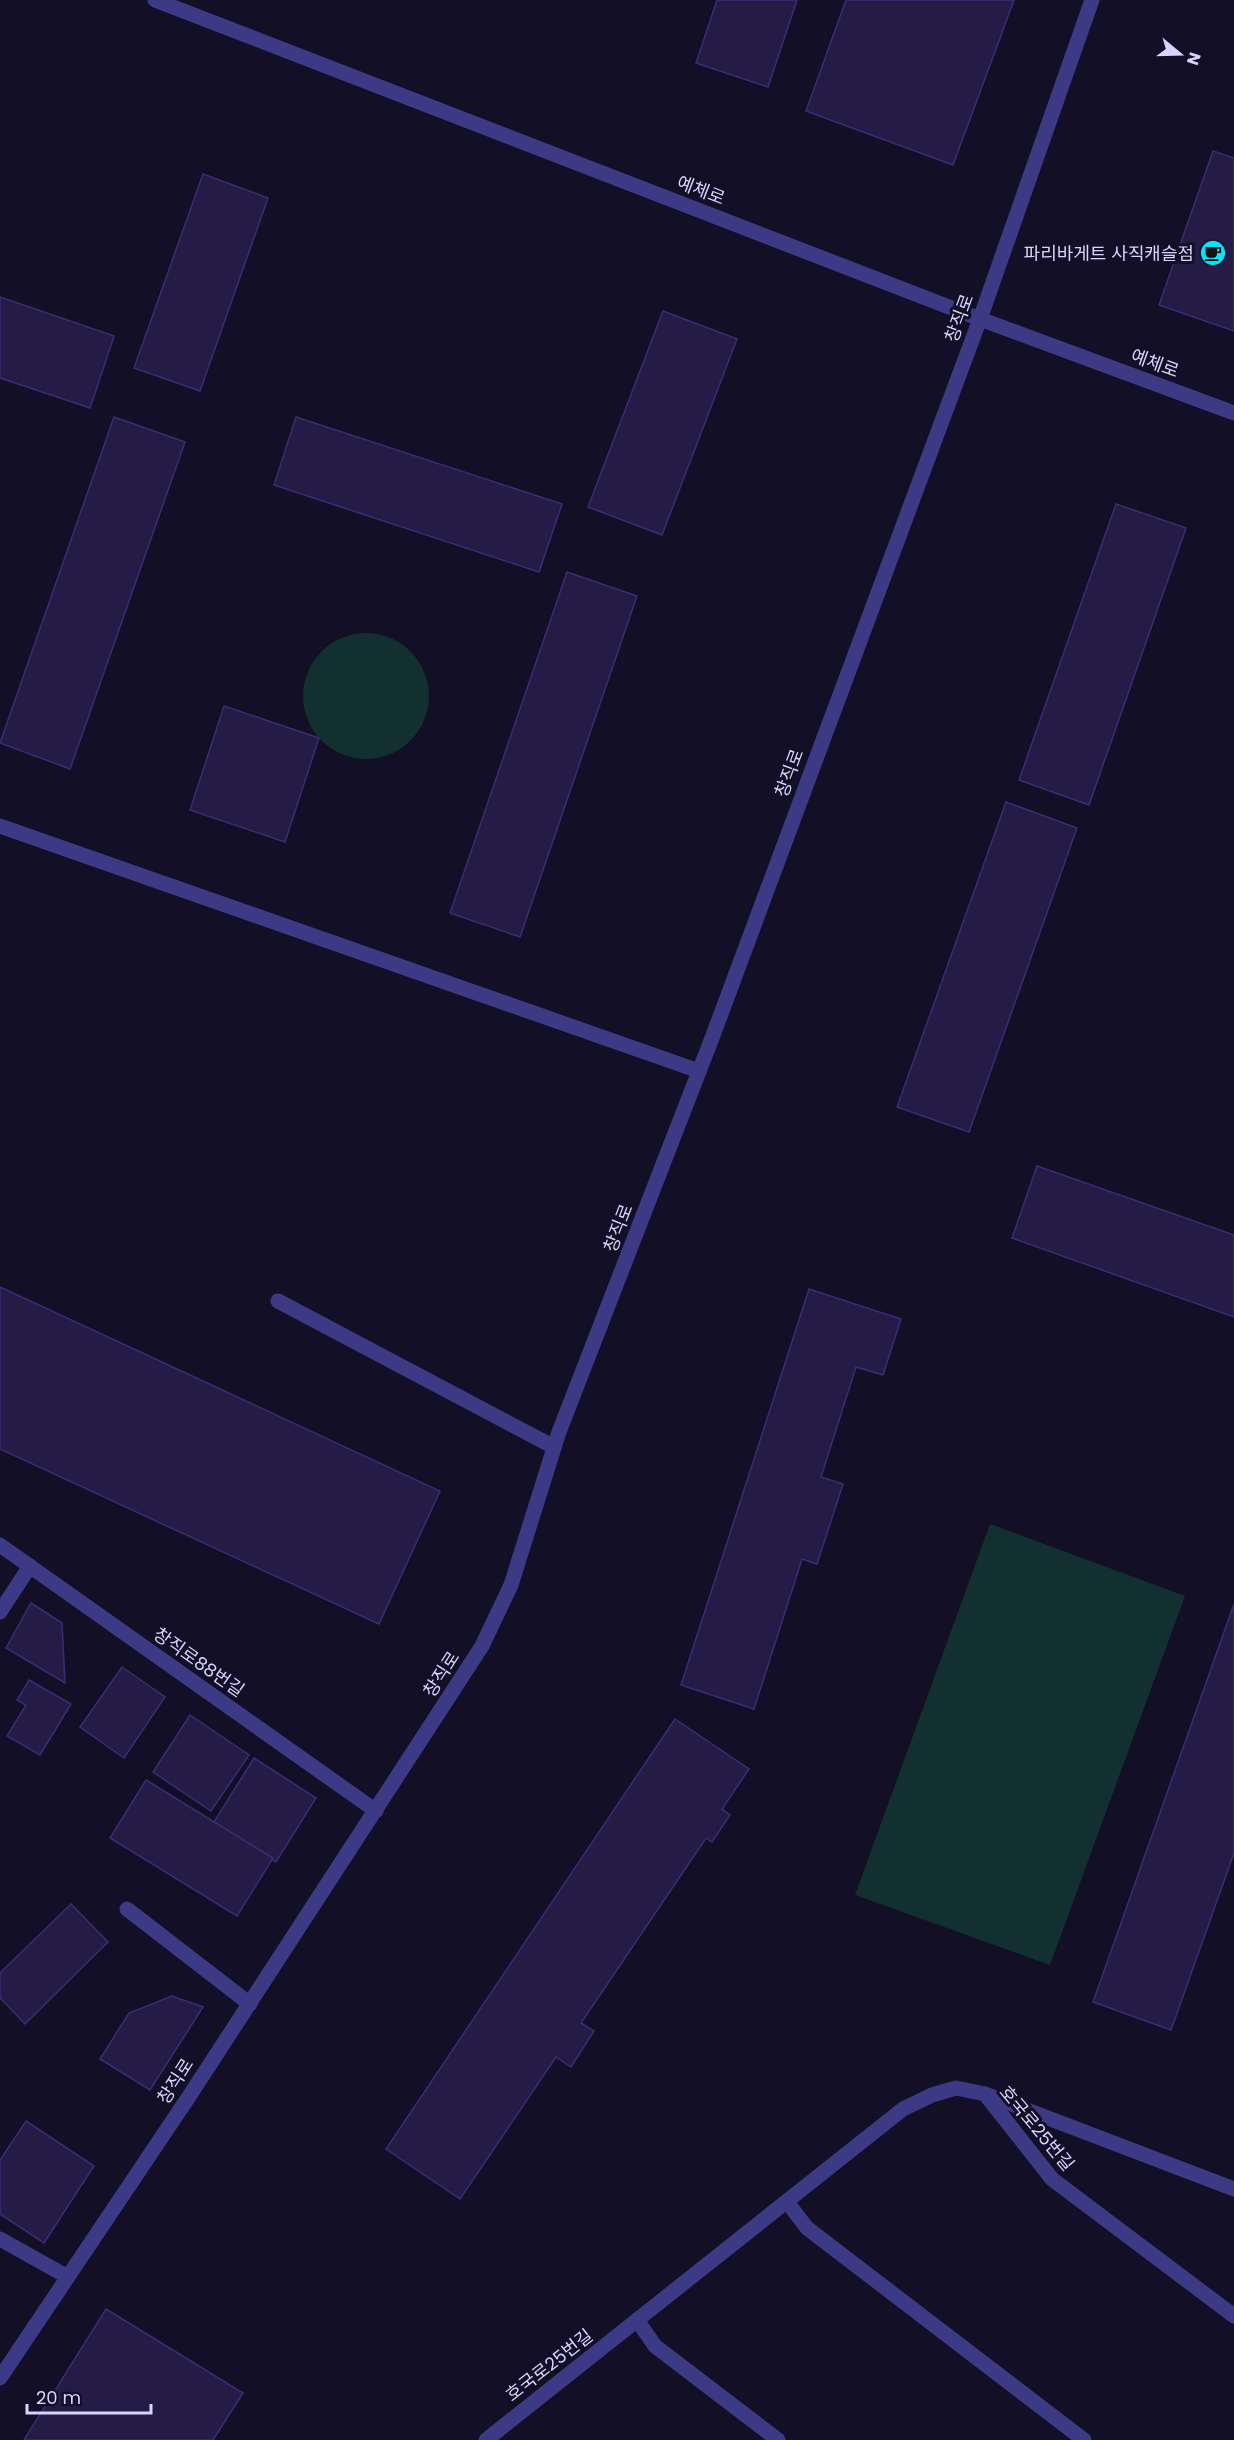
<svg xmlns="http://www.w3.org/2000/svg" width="1234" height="2440" font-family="Poppins,'Noto Sans KR',sans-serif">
	<rect width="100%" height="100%" fill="#130f26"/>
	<g fill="#12302f">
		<circle cx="366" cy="696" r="63"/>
		<polygon points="990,1524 1185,1596 1050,1965 855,1895"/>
	</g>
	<g fill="#241b47" stroke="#3b2d73" stroke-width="1.5">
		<polygon points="717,0 797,0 768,87 696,63"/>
		<polygon points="846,0 1014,0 953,165 806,111"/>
		<polygon points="1213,151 1234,158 1234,331 1159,305"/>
		<polygon points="203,174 268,198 200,391 134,368"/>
		<polygon points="0,297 114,336 90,408 0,378"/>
		<polygon points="663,311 737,339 662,535 588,507"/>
		<polygon points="114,417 185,442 70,769 0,743"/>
		<polygon points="296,417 562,504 539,572 274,485"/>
		<polygon points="1116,504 1186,528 1089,805 1019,780"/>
		<polygon points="567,572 637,596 520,937 450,913"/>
		<polygon points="224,706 319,738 285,842 190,810"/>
		<polygon points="1006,802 1077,828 969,1132 897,1107"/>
		<polygon points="1037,1166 1234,1235 1234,1317 1012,1238"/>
		<polygon points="0,1287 440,1491 379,1624 0,1449"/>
		<polygon points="809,1289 901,1319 883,1375 856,1367 821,1477 843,1484 817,1564 802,1559 754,1709 681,1685"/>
		<polygon points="31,1603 62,1623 65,1683 6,1648"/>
		<polygon points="1234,1604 1234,1853 1171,2030 1093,2002"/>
		<polygon points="122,1667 165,1697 124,1758 80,1727"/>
		<polygon points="29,1680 71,1704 40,1755 7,1736 26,1705 17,1700"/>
		<polygon points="190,1715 249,1755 211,1811 153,1772"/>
		<polygon points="675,1719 749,1769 722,1809 730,1815 712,1842 706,1838 581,2023 594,2031 571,2067 556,2057 460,2199 386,2149"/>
		<polygon points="254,1758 316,1798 276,1862 214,1822"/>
		<polygon points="146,1780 273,1858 237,1916 110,1838"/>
		<polygon points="71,1904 108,1942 25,2024 0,1998 0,1973"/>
		<polygon points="172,1996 203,2007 150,2090 100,2059 129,2013"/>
		<polygon points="26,2121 94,2166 44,2243 0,2214 0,2160"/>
		<polygon points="106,2309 243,2393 213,2440 24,2440"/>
	</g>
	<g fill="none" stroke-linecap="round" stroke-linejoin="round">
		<g stroke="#3d3a85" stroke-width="15">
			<polyline points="155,0 980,319 1234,413"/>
			<polyline points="0,826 699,1071"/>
			<polyline points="278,1301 554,1447"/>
			<polyline points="0,1545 376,1811"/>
			<polyline points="0,1612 30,1566"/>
			<polyline points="127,1909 250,2004"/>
			<polyline points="985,2094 1052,2179 1234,2316"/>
			<polyline points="787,2202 807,2228 1084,2440"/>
			<polyline points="0,2239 68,2277"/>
			<polyline points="637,2320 655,2346 778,2440"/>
			<polyline points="0,2378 190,2095 482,1646 511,1585 559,1432 712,1038 980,319 1092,0"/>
			<polyline points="486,2440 903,2109 932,2095 956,2088 985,2094 1234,2189"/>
		</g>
	</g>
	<defs>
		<g id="cafe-disc" transform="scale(1.35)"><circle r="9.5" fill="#00e5ff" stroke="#130f26"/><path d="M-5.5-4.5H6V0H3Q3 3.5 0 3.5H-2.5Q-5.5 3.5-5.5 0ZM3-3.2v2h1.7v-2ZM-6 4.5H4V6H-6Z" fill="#111"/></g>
	</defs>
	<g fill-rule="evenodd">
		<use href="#cafe-disc" x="1213" y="253"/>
	</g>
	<g text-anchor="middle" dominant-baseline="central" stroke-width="6" stroke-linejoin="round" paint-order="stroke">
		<g font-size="18" fill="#d9d4ff" stroke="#130f26">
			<text transform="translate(701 190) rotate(21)">예체로</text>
			<text transform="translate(959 318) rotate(-70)">창직로</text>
			<text transform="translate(1155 363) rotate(20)">예체로</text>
			<text transform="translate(789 773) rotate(-70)">창직로</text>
			<text transform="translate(618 1228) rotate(-69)">창직로</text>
			<text transform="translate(199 1662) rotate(35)">창직로88번길</text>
			<text transform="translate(441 1674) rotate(-57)">창직로</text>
			<text transform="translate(175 2081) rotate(-57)">창직로</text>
			<text transform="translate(1037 2128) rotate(50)">호국로25번길</text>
			<text transform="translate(549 2365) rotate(-38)">호국로25번길</text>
		</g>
		<g font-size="18" fill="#d9d4ff" stroke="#130f26" text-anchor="end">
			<text x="1194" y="253">파리바게트 사직캐슬점</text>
		</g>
	</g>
	<g transform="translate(1180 54) rotate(109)" stroke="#130f26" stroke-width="4.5" paint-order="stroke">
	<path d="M0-4.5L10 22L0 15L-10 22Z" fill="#d9d4ff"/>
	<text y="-9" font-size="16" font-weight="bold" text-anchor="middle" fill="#d9d4ff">N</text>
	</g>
	<path d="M27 2404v9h124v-9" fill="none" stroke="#d9d4ff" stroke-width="3"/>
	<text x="36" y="2404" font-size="18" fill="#d9d4ff" stroke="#130f26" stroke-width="4.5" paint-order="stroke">20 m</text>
</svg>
